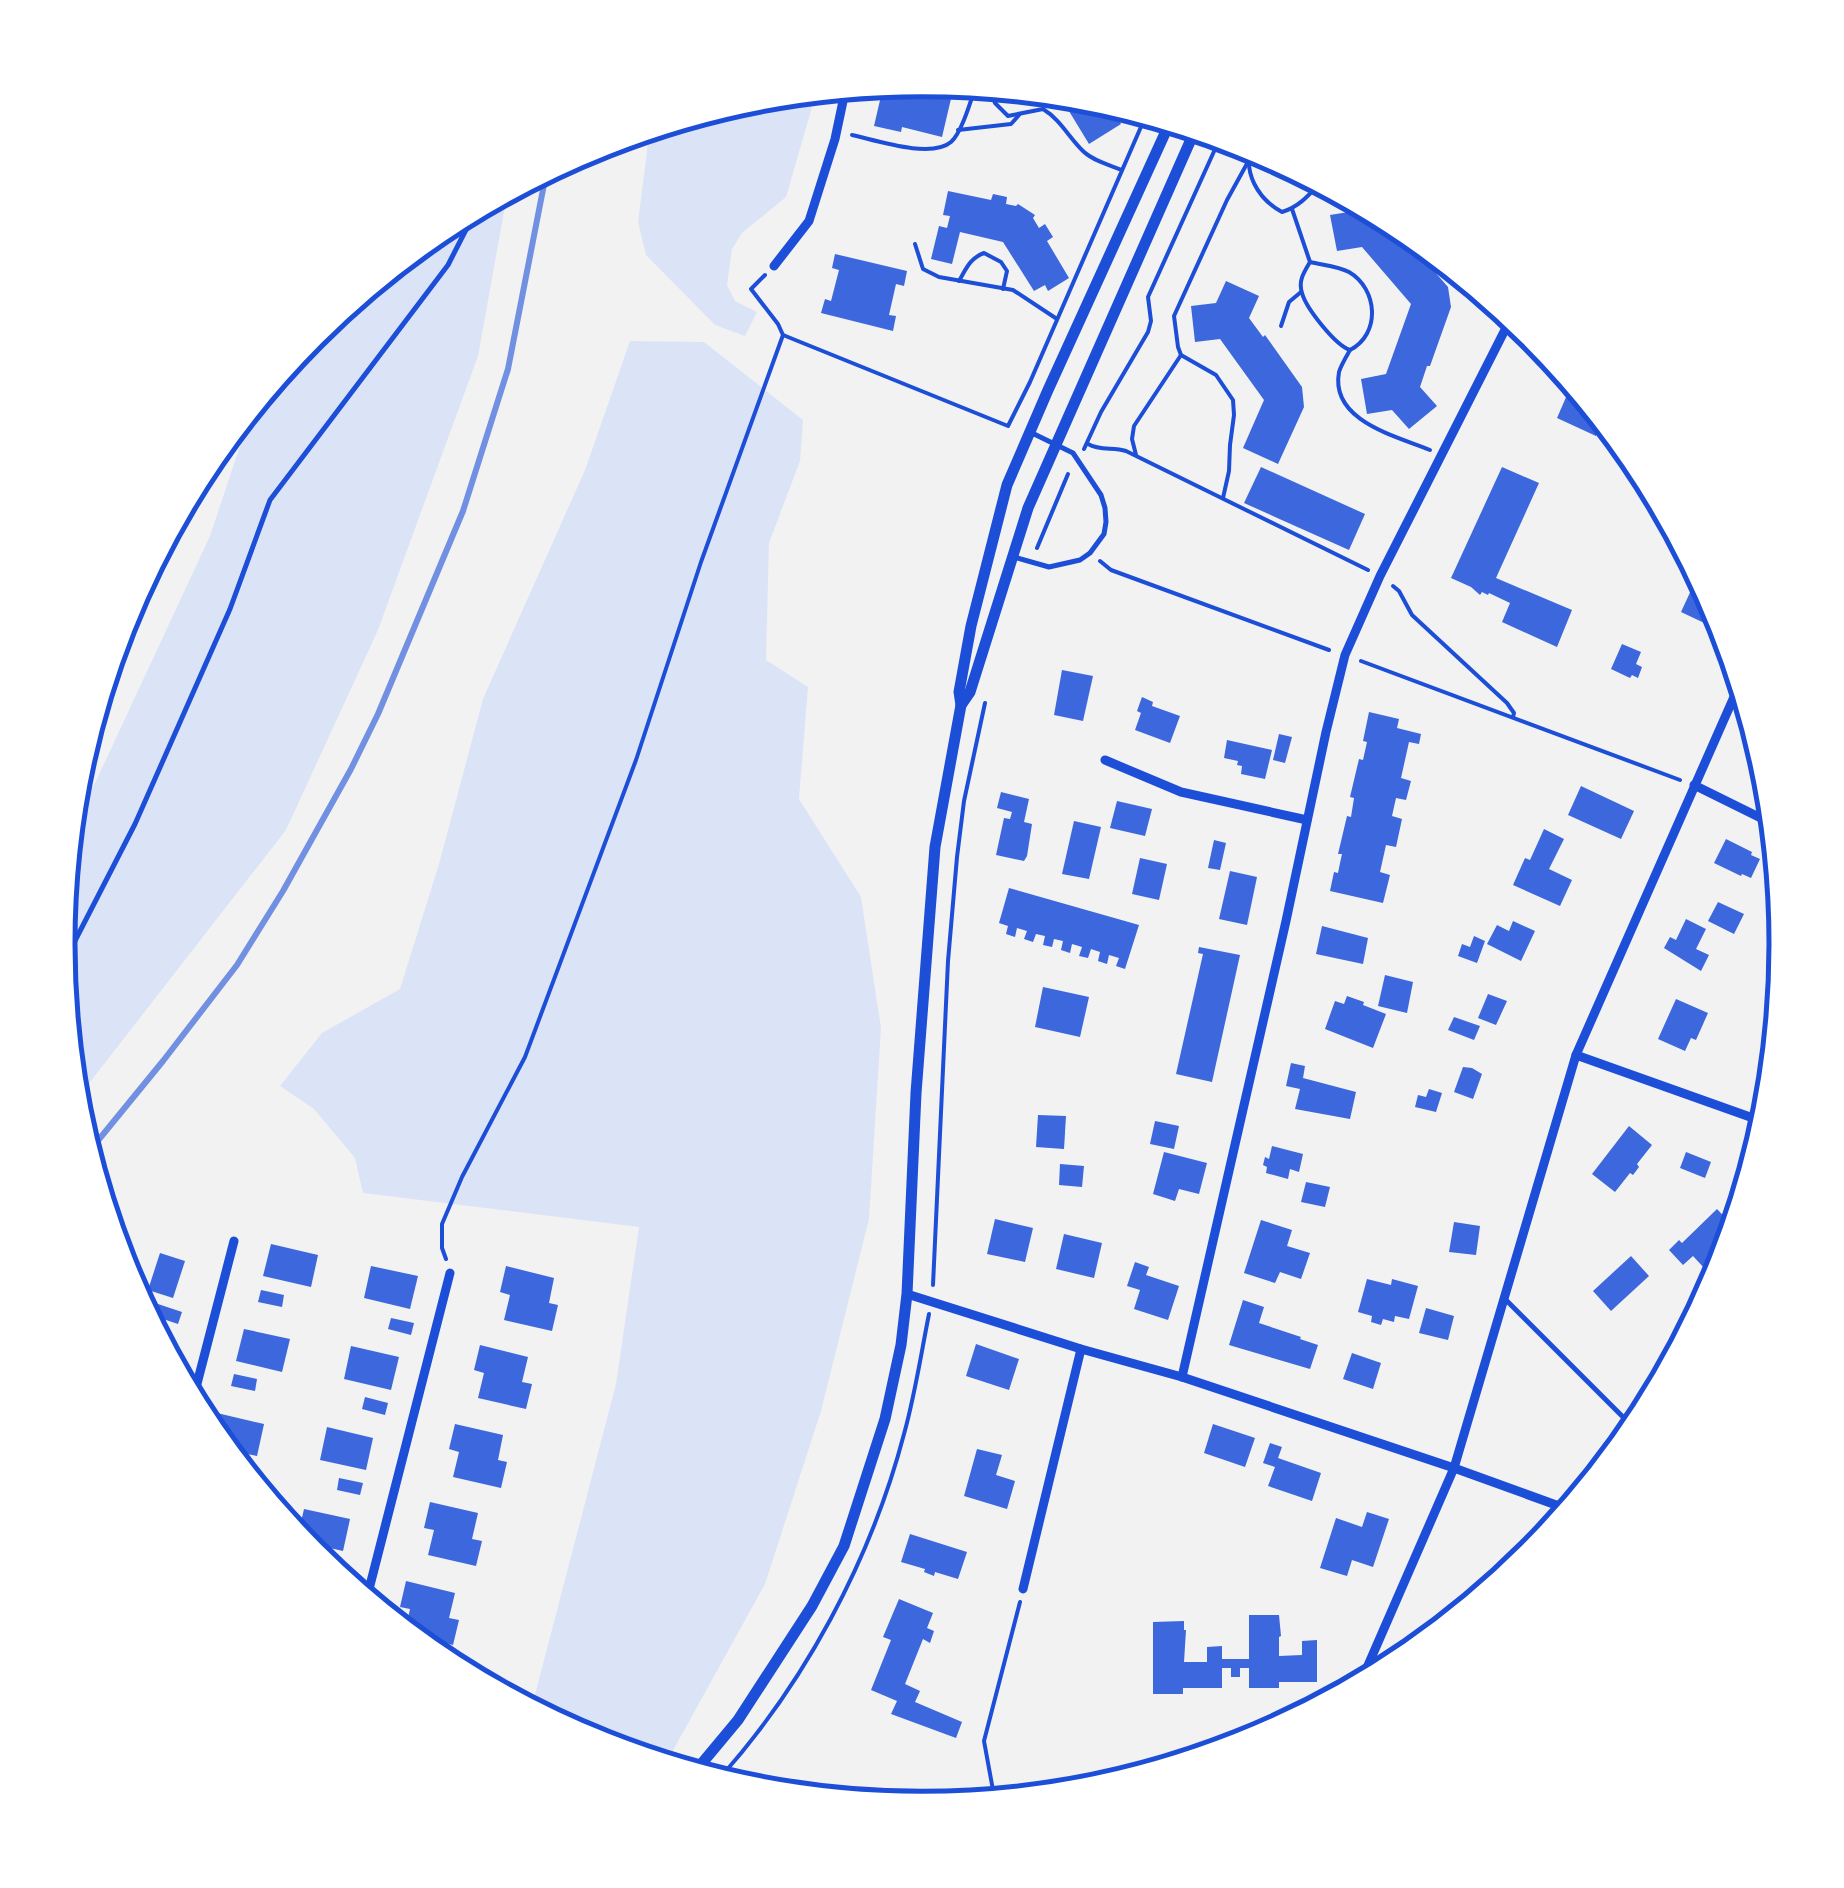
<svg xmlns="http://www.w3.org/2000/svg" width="1844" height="1888" font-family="Raleway,sans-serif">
	<rect width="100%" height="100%" fill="#f2f2f2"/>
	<g fill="#dbe4f7">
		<polygon points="817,90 786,197 742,233 732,249 727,285 735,301 757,312 745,336 715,325 646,255 638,222 650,127 754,96"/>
		<polygon points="508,190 478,356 378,630 286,830 73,1104 58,944 69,829 96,781 210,536 255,401 311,332 442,225"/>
		<polygon points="630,341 704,342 803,420 800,461 769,543 766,660 808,687 799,799 861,897 881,1028 869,1219 821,1411 765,1584 665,1765 591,1742 531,1710 616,1384 639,1227 363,1193 355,1158 314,1109 280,1086 322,1033 400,989 439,864 483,699 585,470"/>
	</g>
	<g fill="#3d67dc">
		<polygon points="910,81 930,85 931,81 954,86 942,137 902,127 901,132 874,126 884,83"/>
		<polygon points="1058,93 1091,96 1106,101 1121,124 1089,144"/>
		<polygon points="948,191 991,200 993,194 1007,197 1006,204 1016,206 1018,204 1035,215 1033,218 1039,228 1045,224 1053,237 1047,241 1069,278 1048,291 1045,285 1034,291 1003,242 960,232 952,264 931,259 939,226 947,228 950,216 943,215"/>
		<polygon points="1359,202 1391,219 1390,223 1405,241 1407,240 1448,287 1451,307 1430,366 1427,366 1420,387 1437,406 1409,429 1392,410 1367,414 1361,379 1386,374 1411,304 1362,247 1337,251 1330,215 1355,211"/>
		<polygon points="835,254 907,271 904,286 896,284 889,315 896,316 893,331 821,313 825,299 831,301 839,270 832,268"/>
		<polygon points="1226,281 1259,296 1249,318 1263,337 1265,335 1302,387 1304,407 1278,464 1243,448 1264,400 1220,339 1195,342 1191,306 1216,303"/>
		<polygon points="1573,381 1604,419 1596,436 1557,418"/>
		<polygon points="1261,467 1365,514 1349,550 1244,503"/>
		<polygon points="1502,467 1539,483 1496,578 1572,610 1557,647 1502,622 1510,603 1489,593 1488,595 1482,592 1480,595 1471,587 1451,578"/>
		<polygon points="1699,573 1721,614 1722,618 1717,629 1681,612"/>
		<polygon points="1622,644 1641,652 1636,664 1642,667 1638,678 1632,675 1630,678 1611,669"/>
		<polygon points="1062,670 1093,676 1083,721 1054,715"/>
		<polygon points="1142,697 1153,702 1152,706 1180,716 1170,743 1135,730 1141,713 1137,711"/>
		<polygon points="1369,712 1399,719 1397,728 1421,734 1419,744 1409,742 1401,778 1411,781 1406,800 1396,798 1392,816 1402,819 1396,847 1386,845 1380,872 1390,875 1383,903 1330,891 1334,872 1338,873 1340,863 1342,854 1338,854 1347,816 1351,817 1354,798 1350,797 1359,759 1363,760 1367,742 1363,741"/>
		<polygon points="1279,734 1292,737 1285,763 1273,760"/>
		<polygon points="1227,740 1272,750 1265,779 1241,774 1242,766 1237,765 1238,761 1224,758"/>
		<polygon points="1759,741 1764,755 1769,773 1749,765"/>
		<polygon points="1581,786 1634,811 1621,839 1568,815"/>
		<polygon points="1001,792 1029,799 1024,822 1032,824 1027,856 1024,861 996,855 1004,818 1010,819 1012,812 997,808"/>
		<polygon points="1117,801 1152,809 1145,836 1110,828"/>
		<polygon points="1074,821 1101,827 1089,879 1062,874"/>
		<polygon points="1544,829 1564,839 1549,869 1572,880 1560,906 1513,885 1525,858 1530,860"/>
		<polygon points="1726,839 1752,852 1751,855 1760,859 1751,878 1742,874 1741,876 1714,863"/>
		<polygon points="1214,840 1226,843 1220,870 1208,868"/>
		<polygon points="1140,858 1167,864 1159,900 1132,894"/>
		<polygon points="1230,871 1257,877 1247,925 1219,919"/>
		<polygon points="1009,888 1139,925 1125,969 1116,966 1119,958 1109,955 1107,964 1098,961 1100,952 1091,949 1088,958 1079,956 1082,947 1072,944 1070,953 1061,950 1063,941 1054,939 1052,947 1043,945 1045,936 1036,934 1033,942 1024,939 1027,931 1017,928 1015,937 1006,934 1008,926 999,923"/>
		<polygon points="1718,902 1744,914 1734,934 1708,921"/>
		<polygon points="1686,919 1706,929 1696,949 1709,955 1701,971 1664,948 1670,937 1676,940"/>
		<polygon points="1513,921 1535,931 1521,961 1487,944 1497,925 1509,931"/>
		<polygon points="1322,926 1368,938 1363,964 1316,954"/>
		<polygon points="1474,936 1485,941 1477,963 1458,956 1462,944 1470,947"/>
		<polygon points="1199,947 1240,955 1212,1082 1176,1074 1203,954 1198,953"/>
		<polygon points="1385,975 1413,982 1407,1013 1378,1006"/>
		<polygon points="1043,987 1089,997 1080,1037 1035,1027"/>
		<polygon points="1488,994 1507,1001 1496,1025 1478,1018"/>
		<polygon points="1347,996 1364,1002 1363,1005 1386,1014 1373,1048 1325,1029 1335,1001 1344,1004"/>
		<polygon points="1676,999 1708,1013 1696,1040 1691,1038 1685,1051 1658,1039"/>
		<polygon points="1454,1017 1480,1026 1474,1040 1448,1030"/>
		<polygon points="1291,1063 1305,1066 1303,1078 1356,1092 1350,1119 1295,1109 1300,1089 1286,1086"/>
		<polygon points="1463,1067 1472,1068 1482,1074 1473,1099 1454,1092"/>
		<polygon points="1429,1089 1442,1093 1436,1112 1415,1107 1418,1095 1426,1097"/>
		<polygon points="1038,1115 1066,1116 1064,1149 1036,1147"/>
		<polygon points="1155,1121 1179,1126 1174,1149 1150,1144"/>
		<polygon points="1629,1126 1652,1145 1637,1164 1639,1167 1633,1175 1630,1173 1615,1192 1592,1174"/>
		<polygon points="1272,1146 1303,1154 1299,1172 1290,1169 1288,1179 1266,1173 1267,1167 1263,1165 1265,1157 1269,1159"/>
		<polygon points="1164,1152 1207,1163 1199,1194 1179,1189 1175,1201 1153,1194"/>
		<polygon points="1686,1152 1711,1162 1705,1178 1680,1168"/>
		<polygon points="1060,1164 1084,1166 1082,1187 1059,1185"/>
		<polygon points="1306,1182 1330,1187 1325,1207 1301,1202"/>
		<polygon points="1717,1209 1735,1228 1729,1246 1705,1269 1693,1256 1683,1265 1669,1250 1679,1240 1682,1243"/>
		<polygon points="995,1219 1033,1228 1025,1262 987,1254"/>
		<polygon points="1261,1220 1292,1230 1287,1246 1310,1253 1301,1279 1280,1272 1275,1283 1244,1273"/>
		<polygon points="1454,1222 1480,1226 1476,1255 1449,1252"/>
		<polygon points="1064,1234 1102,1243 1094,1278 1056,1269"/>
		<polygon points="271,1244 318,1255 311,1287 263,1276"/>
		<polygon points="160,1253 185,1261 173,1298 148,1290"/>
		<polygon points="1631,1256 1649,1276 1611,1311 1593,1291"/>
		<polygon points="1135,1262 1149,1267 1146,1275 1179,1286 1168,1320 1134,1309 1140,1290 1127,1286"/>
		<polygon points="371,1266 418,1276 410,1309 364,1298"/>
		<polygon points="506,1266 554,1278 549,1303 558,1305 552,1331 504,1320 510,1295 500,1292"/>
		<polygon points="1367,1279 1391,1285 1392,1279 1418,1286 1409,1319 1395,1316 1394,1322 1383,1319 1381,1325 1371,1322 1372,1316 1358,1312"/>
		<polygon points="261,1290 284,1295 282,1307 258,1302"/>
		<polygon points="1243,1300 1264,1307 1259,1323 1301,1337 1300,1339 1318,1345 1310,1369 1229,1345"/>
		<polygon points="152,1302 182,1312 178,1324 148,1314"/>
		<polygon points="1426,1308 1454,1316 1448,1340 1419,1333"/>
		<polygon points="391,1318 414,1323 411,1335 388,1329"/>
		<polygon points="244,1329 290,1339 282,1372 236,1361"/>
		<polygon points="976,1344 1019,1359 1009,1390 966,1376"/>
		<polygon points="480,1345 528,1357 522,1382 532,1384 526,1409 478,1398 484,1373 474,1370"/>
		<polygon points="351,1346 399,1357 391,1390 344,1379"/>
		<polygon points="1352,1353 1381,1363 1373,1389 1343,1379"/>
		<polygon points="234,1374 257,1379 255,1391 231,1386"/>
		<polygon points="365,1397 388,1403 385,1415 362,1409"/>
		<polygon points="217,1413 264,1424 257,1456 223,1449 212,1435"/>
		<polygon points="455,1424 503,1435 498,1460 507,1462 501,1488 453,1477 459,1452 449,1449"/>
		<polygon points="1213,1424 1255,1438 1245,1467 1204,1453"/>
		<polygon points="327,1427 373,1438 366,1470 320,1460"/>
		<polygon points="1270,1443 1282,1447 1278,1458 1321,1473 1312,1501 1268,1486 1275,1467 1263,1463"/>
		<polygon points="977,1449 1002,1455 996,1475 1015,1481 1007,1509 964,1496"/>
		<polygon points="339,1478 363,1483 360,1495 337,1490"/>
		<polygon points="430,1502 478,1513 472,1539 482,1541 476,1566 428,1555 434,1530 424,1528"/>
		<polygon points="304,1509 350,1519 343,1551 299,1541 297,1539"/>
		<polygon points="1367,1512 1389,1519 1373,1567 1352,1560 1347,1576 1320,1568 1336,1518 1362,1527"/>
		<polygon points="910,1534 967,1552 958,1579 935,1572 934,1576 924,1572 925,1569 901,1562"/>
		<polygon points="406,1581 455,1593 449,1618 459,1620 453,1645 405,1632 410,1609 400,1607"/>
		<polygon points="899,1599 933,1613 927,1628 934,1631 930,1643 923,1639 905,1684 920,1691 915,1702 962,1722 956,1738 891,1714 897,1701 871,1690 891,1640 883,1637"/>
		<polygon points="1249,1615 1279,1615 1281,1636 1279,1637 1279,1656 1302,1655 1302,1641 1317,1640 1317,1682 1279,1682 1279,1688 1249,1688 1249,1668 1240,1668 1240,1677 1231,1677 1231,1668 1222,1668 1222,1688 1183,1688 1183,1694 1153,1694 1153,1622 1184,1621 1184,1630 1186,1630 1184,1662 1207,1662 1207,1647 1222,1646 1222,1659 1249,1659"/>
	</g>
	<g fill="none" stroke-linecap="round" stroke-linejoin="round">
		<g stroke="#1d4ed8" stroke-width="4">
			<path d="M988,86L995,103L1008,116L1043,109C1061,120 1069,138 1084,152C1094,161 1109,165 1122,170"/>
			<polyline points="958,130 1011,124 1019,115"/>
			<path d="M852,135C875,140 931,159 951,142C962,132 971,100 976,85"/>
			<path d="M1252,145C1242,172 1258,199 1282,212C1299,207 1309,195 1321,182"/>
			<path d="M1292,209L1310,262C1304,272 1298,281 1302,293C1306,308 1335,345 1350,350C1381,334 1378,289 1349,272C1338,266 1322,265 1310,262"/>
			<polyline points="915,244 923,269 939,277 1013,290 1057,319"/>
			<path d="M959,281C966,269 970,258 984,253L1001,262L1007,271L1003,289"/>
			<polyline points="1281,326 1289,302 1301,292"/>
			<polyline points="783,335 1008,426 1030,382 1147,113"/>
			<path d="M1350,350C1346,357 1341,365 1339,372C1330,421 1396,436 1430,450"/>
			<path d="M1088,444C1100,451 1113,447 1126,451L1368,570"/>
			<polyline points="1084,449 1101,412 1148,332 1151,321 1148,297 1221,136"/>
			<polyline points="1136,455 1132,439 1134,426 1181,355"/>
			<polyline points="1223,498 1229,471 1230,445 1234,415 1233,400 1216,375 1181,355 1178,347 1174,316 1227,200 1249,160"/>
			<polyline points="1037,548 1068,474"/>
			<polyline points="1100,561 1111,570 1329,650"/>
			<polyline points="1393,586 1399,591 1412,615 1507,703 1514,713 1513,717"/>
			<polyline points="1361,661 1680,780"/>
			<polyline points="446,1259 442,1248 442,1224 462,1177 525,1057 636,760 701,562 783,335 778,324 751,289 765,275"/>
			<polyline points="933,1285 948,961 957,857 964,801 985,703"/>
			<path d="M717,1781C804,1685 871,1560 904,1434C915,1395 921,1354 929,1314"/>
			<polyline points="994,1794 1050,1787 1071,1794"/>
			<polyline points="995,1801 984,1741 1020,1602"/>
		</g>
		<g stroke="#1d4ed8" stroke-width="5">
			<polyline points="1014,557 1049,567 1080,560 1090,553 1104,534 1106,522 1105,508 1101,495 1073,453 1032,433"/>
			<polyline points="60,970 135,824 230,609 270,500 448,265 473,216 474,208"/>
			<polyline points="1506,1300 1636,1430"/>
		</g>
		<g stroke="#1d4ed8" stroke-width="9">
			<polyline points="774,266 809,221 835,139 846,87"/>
			<polyline points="1105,760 1181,792 1307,820"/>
			<polyline points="1694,785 1775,825"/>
			<polyline points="1576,1055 1767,1123"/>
			<polyline points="907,1294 1081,1349 1182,1377 1454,1468 1570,1510"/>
			<polyline points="1182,1377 1286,921 1326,732 1345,655 1380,576 1512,316"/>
			<polyline points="192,1403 234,1241"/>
			<polyline points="1023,1589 1081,1349"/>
			<polyline points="366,1601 450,1273"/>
			<polyline points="1359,1686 1454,1468 1576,1055 1741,681"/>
		</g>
		<g stroke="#1d4ed8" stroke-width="11">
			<polyline points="961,705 970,692 1028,508 1196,128"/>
			<polyline points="693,1774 738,1720 812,1606 844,1546 885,1419 901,1345 907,1294 916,1093 935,847 961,705 959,692 971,626 1007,485 1048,390 1171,120"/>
		</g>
		<polyline stroke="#7290e2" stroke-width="6" points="87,1154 163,1061 237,965 283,891 351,769 378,714 463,511 508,369 547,169"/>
	</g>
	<path d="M0 0H1844V1888H0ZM75 944a847 847 0 1 1 1694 0a847 847 0 1 1-1694 0Z" fill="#fff" fill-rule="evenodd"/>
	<path fill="none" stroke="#1d4ed8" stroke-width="5" d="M75 944a847 847 0 1 1 1694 0a847 847 0 1 1-1694 0Z"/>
</svg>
